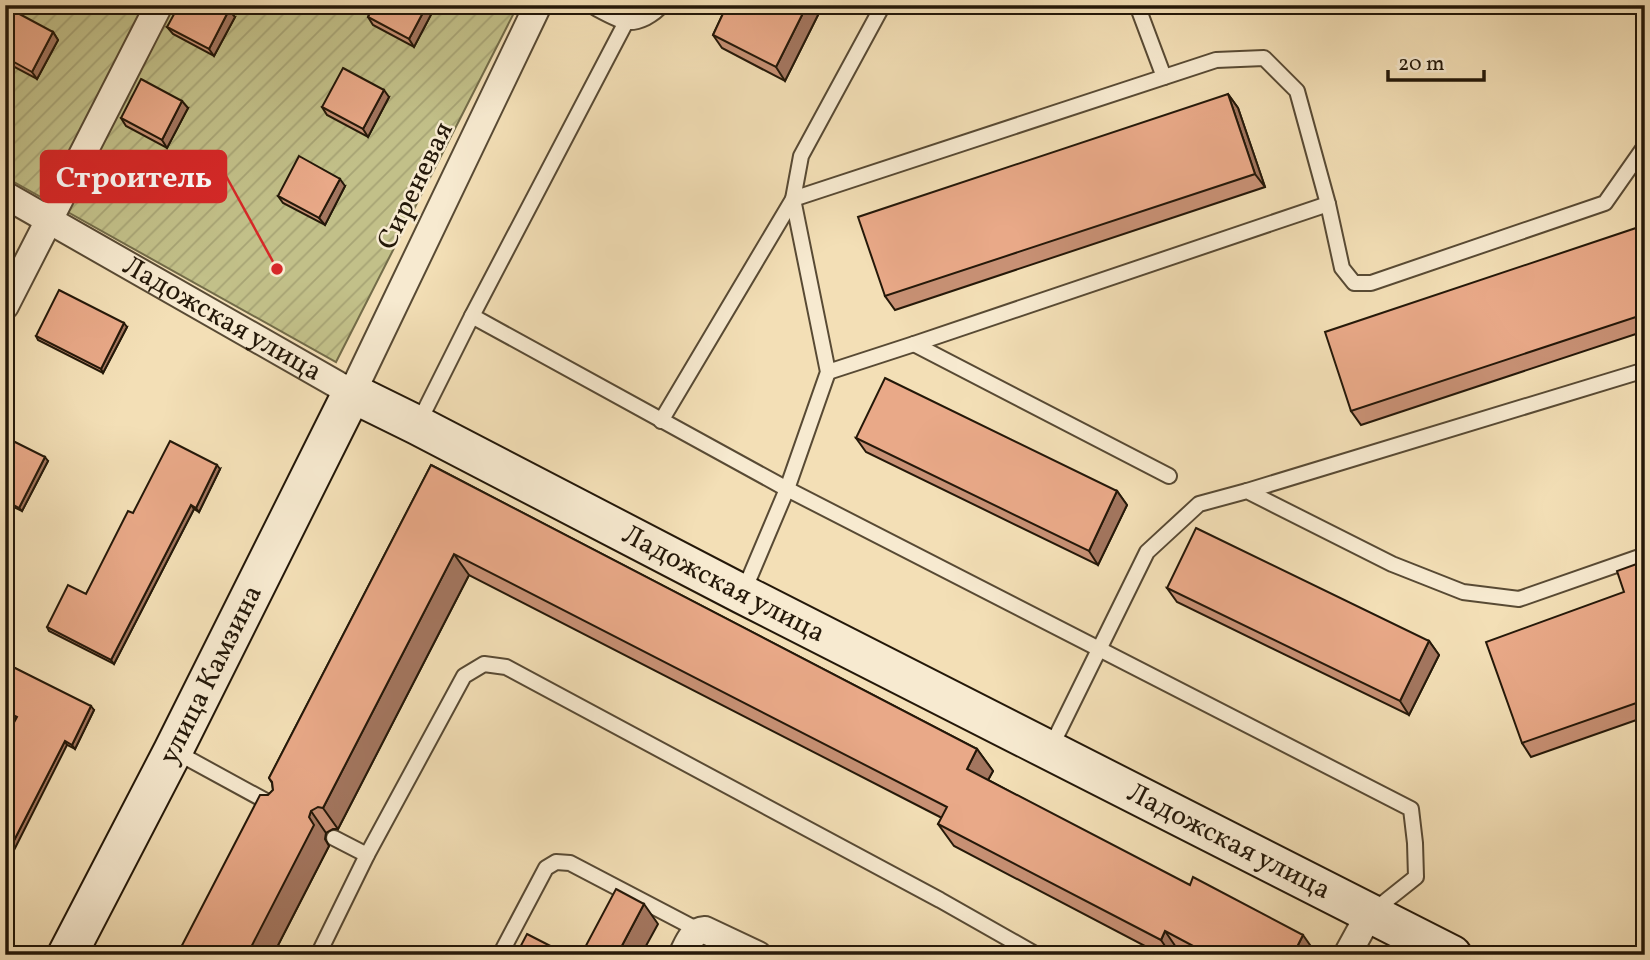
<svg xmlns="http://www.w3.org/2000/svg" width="1650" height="960" font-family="Vollkorn,serif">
	<defs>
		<pattern id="garden-furrows" width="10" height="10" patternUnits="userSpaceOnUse" patternTransform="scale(1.75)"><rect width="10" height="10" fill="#c2c089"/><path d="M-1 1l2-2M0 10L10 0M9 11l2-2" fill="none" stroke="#a7a475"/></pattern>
	</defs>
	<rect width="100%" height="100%" fill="#f3dfb6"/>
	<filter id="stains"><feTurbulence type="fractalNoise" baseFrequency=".00286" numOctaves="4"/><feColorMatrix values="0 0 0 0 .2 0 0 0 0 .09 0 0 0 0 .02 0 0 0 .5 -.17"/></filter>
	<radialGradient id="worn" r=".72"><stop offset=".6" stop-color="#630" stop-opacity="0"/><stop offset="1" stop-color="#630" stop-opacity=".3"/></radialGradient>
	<polygon fill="url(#garden-furrows)" stroke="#736c49" stroke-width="2" points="5,5 518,5 336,362 5,177"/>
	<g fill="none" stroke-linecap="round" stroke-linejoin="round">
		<g stroke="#584a34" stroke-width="18">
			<g id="lane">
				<path d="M590,5C598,9 618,21 627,22C639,23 654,15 662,5"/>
				<polyline points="1137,5 1164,77"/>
				<polyline points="626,22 472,316 787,489 1411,809 1415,843 1416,877 1372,912"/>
				<polyline points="914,344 1169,476"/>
				<polyline points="828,372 914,344 1328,204"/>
				<polyline points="661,421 793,199 1216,60 1264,58 1297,91 1328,204 1342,268 1354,283 1371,283 1605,203 1645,146"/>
				<polyline points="418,424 472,316"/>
				<polyline points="1247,491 1645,370"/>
				<polyline points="743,593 787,489 828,372 793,199 801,156 883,5"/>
				<polyline points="1050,749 1147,552 1199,504 1247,491 1392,564 1463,592 1519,599 1645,555"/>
				<polyline points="176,752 275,806"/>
				<polyline points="334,838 367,855"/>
				<polyline points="318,955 367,855 464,676 484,664 506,667 940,900 1037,955"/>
				<polyline points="500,955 546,868 556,862 570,863 698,930"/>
			</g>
		</g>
		<g stroke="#584a34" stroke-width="30">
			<g id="street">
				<path id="s1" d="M5,195L352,393L538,5"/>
				<polyline points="5,306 159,5"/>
				<path d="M682,955C688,944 691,931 705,930L758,955"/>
				<polyline points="1347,955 1370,913"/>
			</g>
		</g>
		<g stroke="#241809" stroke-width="42">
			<g id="secondary">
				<path id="s2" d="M67,955L173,751L352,393L417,425L742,594L1452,955"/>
			</g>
		</g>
		<use href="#lane" stroke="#f7ead0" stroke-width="14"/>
		<use href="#street" stroke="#f7ead0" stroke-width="26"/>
		<use href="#secondary" stroke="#f7ead0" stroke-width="38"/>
	</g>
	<g fill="#c89175" stroke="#241809" stroke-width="2">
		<polygon points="374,5 434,5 435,7 414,47 373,25 368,17"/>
		<polygon points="727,5 823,5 785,81 722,48 713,35"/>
		<polygon points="235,17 214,56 173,34 167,27"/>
		<polygon points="5,22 53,32 58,40 37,79 5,62"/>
		<polygon points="1228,94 1238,108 1265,187 895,310 885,296"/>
		<polygon points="389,97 368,137 327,115 322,107"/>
		<polygon points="188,108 167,148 126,126 121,118"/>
		<polygon points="345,186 325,225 283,203 278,196"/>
		<polygon points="1645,225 1645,331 1361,425 1351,411"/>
		<polygon points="127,327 103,373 38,340 36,336"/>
		<polygon points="5,437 48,461 22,511 5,503"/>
		<polygon points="856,438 1117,491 1127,505 1098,565 866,452"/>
		<polygon points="431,465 977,749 993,771 988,780 1317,955 1184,955 1180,953 1180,955 1162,955 954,846 938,824 942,818 469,575 338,829 333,829 326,833 325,839 329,846 273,955 177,955 268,795 273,790 272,783 269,778"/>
		<polygon points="220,469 199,512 194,509 114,664 49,631 47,627 86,594 133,513"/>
		<polygon points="1645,561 1645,717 1531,757 1522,743"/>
		<polygon points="1167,588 1429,641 1439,655 1409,715 1177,602"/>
		<polygon points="5,663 94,710 75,749 5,713"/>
	</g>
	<g fill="#a3765f" stroke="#241809" stroke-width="2">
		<polygon points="427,5 434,5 435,7 414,47 409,39"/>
		<polygon points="807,5 823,5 785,81 776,67"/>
		<polygon points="229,10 235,17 214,56 209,49"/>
		<polygon points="53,32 58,40 37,79 32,72"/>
		<polygon points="384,90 389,97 368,137 363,129"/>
		<polygon points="1228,94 1238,108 1265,187 1255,174"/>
		<polygon points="182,101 188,108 167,148 162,140"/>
		<polygon points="340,179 345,186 325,225 319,218"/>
		<polygon points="124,323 127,327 103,373 101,369"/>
		<polygon points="45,457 48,461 22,511 19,508"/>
		<polygon points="217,465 220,469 199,512 196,508"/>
		<polygon points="1117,491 1127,505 1098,565 1089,551"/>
		<polygon points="191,505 194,509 114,664 111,660"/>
		<polygon points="454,554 469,575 338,829 323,808"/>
		<polygon points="6,555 9,559 5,566 5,557"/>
		<polygon points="1429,641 1439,655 1409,715 1400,701"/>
		<polygon points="91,706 94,710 75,749 72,745"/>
		<polygon points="65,741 67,745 5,868 5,858"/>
		<polygon points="977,749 993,771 982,791 967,769"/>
		<polygon points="311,811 326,833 325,839 329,846 273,955 247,955 309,817"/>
		<polygon points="6,874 9,877 5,885 5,876"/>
		<polygon points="644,904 658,924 641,955 617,955"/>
		<polygon points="1165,931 1180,953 1180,955 1171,955 1161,940"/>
		<polygon points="1303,935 1317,955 1293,955"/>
	</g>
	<g fill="#e9a988" stroke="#241809" stroke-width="2">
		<polygon points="179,5 220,5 229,10 209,49 167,27"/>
		<polygon points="374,5 427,5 409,39 368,17"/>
		<polygon points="727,5 807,5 776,67 713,35"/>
		<polygon points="12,10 53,32 32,72 5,57 5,22"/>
		<polygon points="343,68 384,90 363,129 322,107"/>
		<polygon points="141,79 182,101 162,140 121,118"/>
		<polygon points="1228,94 1255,174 885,296 858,217"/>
		<polygon points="299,156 340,179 319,218 278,196"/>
		<polygon points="1645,225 1645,314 1351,411 1325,332"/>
		<polygon points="59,290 124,323 101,369 36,336"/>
		<polygon points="885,378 1117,491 1089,551 856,438"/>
		<polygon points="5,437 45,457 19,508 5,500"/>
		<polygon points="170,441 217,465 196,508 191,505 111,660 47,627 68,585 86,594 128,511 133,513"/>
		<polygon points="431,465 977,749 967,769 1190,885 1193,877 1303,935 1293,955 1210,955 1165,931 1161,940 938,824 947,807 454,554 323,808 318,807 311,811 309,817 314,825 247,955 177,955 260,795 268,795 273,790 272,782 269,778"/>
		<polygon points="1196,528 1429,641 1400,701 1167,588"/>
		<polygon points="1645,561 1645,700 1522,743 1486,642 1624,592 1617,571"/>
		<polygon points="5,663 91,706 72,745 65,741 5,858 5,739 17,717 5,711"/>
		<polygon points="616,889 644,904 617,955 581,955"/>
		<polygon points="527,934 568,955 516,955"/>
	</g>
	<g text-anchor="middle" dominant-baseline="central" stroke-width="5" stroke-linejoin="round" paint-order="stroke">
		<g font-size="28" fill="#241809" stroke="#f7ead0">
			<text transform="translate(416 186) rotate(-64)">Сиреневая</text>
			<text stroke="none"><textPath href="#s1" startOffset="250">Ладожская улица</textPath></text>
			<text stroke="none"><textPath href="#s2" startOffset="1048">Ладожская улица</textPath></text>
			<text stroke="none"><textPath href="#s2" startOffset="315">улица Камзина</textPath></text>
			<text stroke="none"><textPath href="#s2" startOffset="1615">Ладожская улица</textPath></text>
		</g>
	</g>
	<path fill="none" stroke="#d62828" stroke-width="2.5" d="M277 269L226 176"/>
	<circle fill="#d62828" stroke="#f7ead0" stroke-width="2.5" cx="277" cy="269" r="7"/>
	<rect fill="#d62828" stroke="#d62828" stroke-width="2.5" x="41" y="151" width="185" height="51" rx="7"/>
	<g font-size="30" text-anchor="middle" font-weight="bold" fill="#fff">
		<text x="134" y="187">Строитель</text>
	</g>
	<rect width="1650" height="960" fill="none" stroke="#f3dfb6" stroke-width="28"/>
	<rect x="7" y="7" width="1636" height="946" fill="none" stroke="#241809" stroke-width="3.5"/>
	<rect x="14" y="14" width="1622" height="932" fill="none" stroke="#241809" stroke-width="2"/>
	<path d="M1388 70v10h96v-10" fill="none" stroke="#241809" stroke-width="3.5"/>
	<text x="1398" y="70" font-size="21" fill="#241809" stroke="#f7ead0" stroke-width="5" paint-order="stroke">20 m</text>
	<rect width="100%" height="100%" filter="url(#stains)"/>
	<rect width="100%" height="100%" fill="url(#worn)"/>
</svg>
